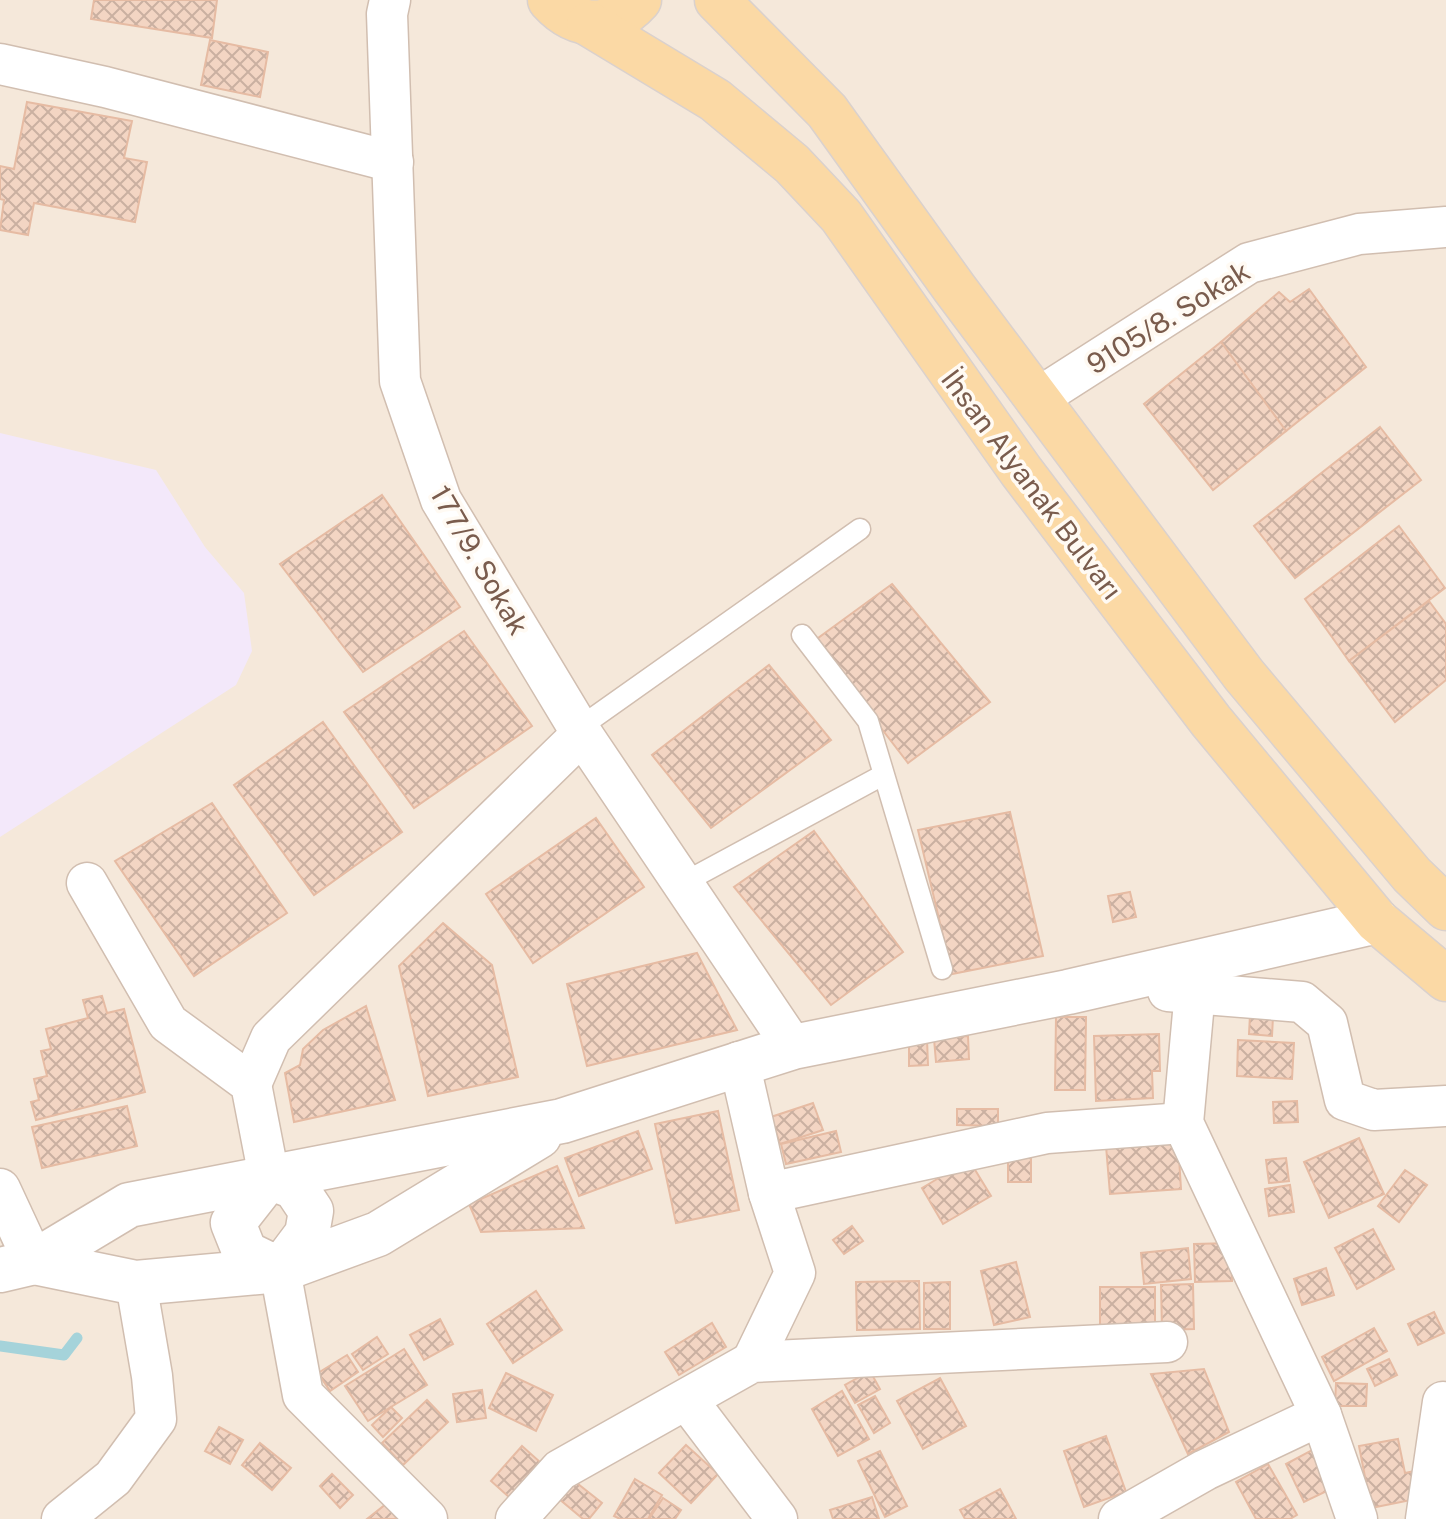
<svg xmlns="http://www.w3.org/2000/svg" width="1446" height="1519" font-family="'Public Sans',sans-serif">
	<defs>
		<pattern id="building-cross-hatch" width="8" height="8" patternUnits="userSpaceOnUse" patternTransform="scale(2)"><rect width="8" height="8" fill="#f3d5c3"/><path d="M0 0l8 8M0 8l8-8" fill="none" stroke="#cab0a1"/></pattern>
	</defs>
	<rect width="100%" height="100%" fill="#fdf6ec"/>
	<rect fill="#f5e8da" x="0" y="0" width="1446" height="1519"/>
	<polygon fill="#f3e8fa" points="0,433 156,470 205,547 244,593 252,651 236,685 0,837"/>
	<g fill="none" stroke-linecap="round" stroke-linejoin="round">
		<polyline stroke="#a5d3da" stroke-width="11" points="0,1346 64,1355 77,1338"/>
	</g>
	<g fill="url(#building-cross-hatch)" stroke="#e6bba3" stroke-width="2">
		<polygon points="94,0 217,0 212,38 91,19"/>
		<polygon points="210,40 268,52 260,97 201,85"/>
		<polygon points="27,102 132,121 124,158 147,162 135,222 34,203 28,235 0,230 4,200 0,199 0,166 14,169"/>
		<polygon points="1309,289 1366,367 1286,431 1221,342 1279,292 1290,302"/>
		<polygon points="1221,342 1286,431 1213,490 1144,404"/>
		<polygon points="1380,427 1421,480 1295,578 1254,526"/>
		<polygon points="382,495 460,607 363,672 280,564"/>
		<polygon points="1399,526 1445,588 1349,661 1305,599"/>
		<polygon points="892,584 990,702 908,763 814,641"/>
		<polygon points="1429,601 1446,624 1446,680 1395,722 1349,661"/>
		<polygon points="464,631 532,726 414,808 344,712"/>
		<polygon points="769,665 831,740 711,828 652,755"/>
		<polygon points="323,722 402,832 314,895 234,785"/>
		<polygon points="212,803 287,913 194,976 115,861"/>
		<polygon points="1010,812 1043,956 952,974 918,830"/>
		<polygon points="596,818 644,887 533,963 486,894"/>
		<polygon points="814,831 903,952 831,1005 734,887"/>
		<polygon points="1130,892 1136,917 1113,922 1108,896"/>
		<polygon points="443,923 492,965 518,1077 428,1096 399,966"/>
		<polygon points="697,953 737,1030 587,1066 567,984"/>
		<polygon points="102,996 107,1013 124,1009 145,1092 36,1120 31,1102 39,1100 34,1079 47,1076 41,1051 51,1049 46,1029 88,1018 83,1000"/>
		<polygon points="366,1006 395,1100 294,1122 285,1073 300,1065 303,1049 323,1030"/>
		<polygon points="1250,1015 1273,1017 1272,1036 1249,1034"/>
		<polygon points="1056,1017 1086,1017 1085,1090 1055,1090"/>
		<polygon points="1159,1034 1160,1071 1152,1071 1153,1098 1096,1101 1094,1036"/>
		<polygon points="968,1036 969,1059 936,1062 934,1039"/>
		<polygon points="927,1039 928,1065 909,1066 909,1040"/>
		<polygon points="1238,1040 1294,1043 1292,1079 1237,1076"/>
		<polygon points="1297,1101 1298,1122 1274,1123 1273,1102"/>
		<polygon points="813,1103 823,1130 780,1144 771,1117"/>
		<polygon points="127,1106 137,1146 42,1168 32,1127"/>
		<polygon points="957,1109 998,1109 998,1126 957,1125"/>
		<polygon points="718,1111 739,1210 676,1223 655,1124"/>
		<polygon points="638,1131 652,1169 579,1196 565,1158"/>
		<polygon points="836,1131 841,1152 786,1164 781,1144"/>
		<polygon points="1359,1138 1384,1194 1329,1218 1304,1162"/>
		<polygon points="1178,1142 1181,1189 1110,1194 1106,1146"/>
		<rect x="1008" y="1155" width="23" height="27"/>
		<polygon points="1286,1158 1289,1181 1269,1183 1266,1160"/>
		<polygon points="969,1160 991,1196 943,1224 922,1188"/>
		<polygon points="557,1166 584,1228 481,1232 469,1204"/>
		<polygon points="1405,1170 1427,1185 1399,1222 1378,1206"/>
		<polygon points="1290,1185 1294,1212 1269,1216 1265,1189"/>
		<polygon points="852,1226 863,1241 844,1254 833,1240"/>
		<polygon points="1373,1229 1394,1269 1357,1289 1335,1248"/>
		<polygon points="1231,1243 1232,1281 1195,1282 1194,1244"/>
		<polygon points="1188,1248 1191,1279 1144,1284 1141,1253"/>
		<polygon points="1016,1262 1030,1317 994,1325 981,1271"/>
		<polygon points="1326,1268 1334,1295 1302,1305 1294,1279"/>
		<polygon points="919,1281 920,1329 857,1330 856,1282"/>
		<polygon points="950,1282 950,1329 924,1329 924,1283"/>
		<polygon points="1193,1284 1194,1329 1162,1330 1161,1285"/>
		<rect x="1100" y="1287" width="55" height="45"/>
		<polygon points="536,1291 562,1330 513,1363 487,1324"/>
		<polygon points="1434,1312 1444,1333 1418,1345 1408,1324"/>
		<polygon points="440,1319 453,1344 424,1360 410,1335"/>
		<polygon points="712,1323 726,1347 679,1375 665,1352"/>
		<polygon points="1374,1328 1387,1351 1334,1381 1322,1357"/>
		<polygon points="377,1337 388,1354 363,1370 352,1354"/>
		<polygon points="404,1349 427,1385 368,1421 345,1386"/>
		<polygon points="347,1355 358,1372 330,1391 318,1373"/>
		<polygon points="1389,1359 1397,1375 1375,1386 1367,1369"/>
		<polygon points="1204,1369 1229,1432 1188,1454 1151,1374"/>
		<polygon points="870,1371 880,1389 855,1403 845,1385"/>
		<polygon points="506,1373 553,1395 536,1431 489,1408"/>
		<polygon points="940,1378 966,1426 923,1449 897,1401"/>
		<polygon points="1336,1383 1367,1384 1366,1406 1335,1406"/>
		<polygon points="482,1390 486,1418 457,1422 453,1394"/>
		<polygon points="842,1391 869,1439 838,1456 812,1409"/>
		<polygon points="875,1396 890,1423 874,1433 858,1405"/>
		<polygon points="427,1400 448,1422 403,1465 382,1443"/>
		<polygon points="391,1407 402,1418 383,1437 372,1425"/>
		<polygon points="219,1427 243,1440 230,1464 205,1451"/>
		<polygon points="1106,1436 1126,1492 1084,1507 1064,1451"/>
		<polygon points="1398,1439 1405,1473 1424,1469 1421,1498 1371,1508 1359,1446"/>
		<polygon points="260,1443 291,1468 272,1490 242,1465"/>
		<polygon points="686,1445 718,1474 691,1503 659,1473"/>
		<polygon points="522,1446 540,1462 509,1497 491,1481"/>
		<polygon points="1314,1449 1333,1488 1304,1502 1286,1464"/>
		<polygon points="880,1451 907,1506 885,1517 858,1461"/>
		<polygon points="1268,1464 1297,1515 1290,1519 1256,1519 1236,1482"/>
		<polygon points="332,1474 353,1495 340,1508 320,1486"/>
		<polygon points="635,1479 662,1495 648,1519 620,1519 614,1516"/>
		<polygon points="573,1480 602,1503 589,1519 583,1519 558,1498"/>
		<polygon points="1000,1489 1016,1519 965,1519 960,1510"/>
		<polygon points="872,1497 879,1519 833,1519 830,1510"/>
		<polygon points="663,1498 681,1510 675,1519 649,1519"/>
		<polygon points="386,1504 397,1519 367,1519"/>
	</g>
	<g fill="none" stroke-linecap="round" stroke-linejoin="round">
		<g stroke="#d1beb0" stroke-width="23">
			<g id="service">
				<polyline points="802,635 868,721 942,969"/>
				<polyline points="579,728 860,529"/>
				<polyline points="683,883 883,775"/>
			</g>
		</g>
		<g stroke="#d1beb0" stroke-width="43">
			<g id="minor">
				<polyline points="390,0 387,14 400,381 441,500 582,734 793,1047"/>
				<polyline points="0,64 105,87 393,162"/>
				<polyline points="1038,398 1249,263 1359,234 1446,227"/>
				<polyline points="87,883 168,1023 251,1084 269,1177"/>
				<polyline points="1168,991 1302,1002 1327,1023 1345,1100 1374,1110 1446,1106"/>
				<polyline points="1195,991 1183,1123 1321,1415 1357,1519"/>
				<polyline points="739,1062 769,1193 1047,1133 1183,1123"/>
				<polyline points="251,1084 271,1038 582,734"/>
				<polyline points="0,1189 34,1262"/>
				<polyline points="280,1270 303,1395 427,1519"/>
				<polyline points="752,1362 795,1273 769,1193"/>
				<polyline points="687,1400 777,1519"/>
				<polyline points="62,1519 113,1478 156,1419 152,1376 136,1283"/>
				<polyline points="516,1519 560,1470 752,1362 1167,1342"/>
				<polyline points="1119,1519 1205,1470 1321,1415"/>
				<polyline points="1426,1519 1443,1402 1446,1403"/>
			</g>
		</g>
		<g stroke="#d1beb0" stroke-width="47">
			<g id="tertiary">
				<polygon points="269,1177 295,1187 311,1211 307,1234 280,1270 245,1253 233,1223"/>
				<polyline points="34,1262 136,1283 280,1270 378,1234 539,1136"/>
				<polyline points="0,1270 34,1262 129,1205 562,1121 793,1047 1068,992 1377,921"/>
			</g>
		</g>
		<g stroke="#dad1cd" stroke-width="47">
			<g id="primary">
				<path d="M550,0C577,30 612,30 639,0"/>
				<polyline points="717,0 827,111 955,289 1244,675 1412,875 1446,908"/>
				<polyline points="589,24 715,100 792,164 841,216 1021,471 1211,721 1377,921 1446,979"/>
			</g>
		</g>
		<use href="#service" stroke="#fff" stroke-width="20"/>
		<use href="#minor" stroke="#fff" stroke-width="40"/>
		<use href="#tertiary" stroke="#fff" stroke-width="44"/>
		<use href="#primary" stroke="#fbd9a5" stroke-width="44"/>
	</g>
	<g text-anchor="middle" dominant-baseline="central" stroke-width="7" stroke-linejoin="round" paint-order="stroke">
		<g font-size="28" fill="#7a5c4d" stroke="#fffaf3">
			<text transform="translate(1168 317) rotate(-32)">9105/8. Sokak</text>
			<text transform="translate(1032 484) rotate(53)">İhsan Alyanak Bulvarı</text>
			<text transform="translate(480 560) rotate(60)">177/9. Sokak</text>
		</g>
	</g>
</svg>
